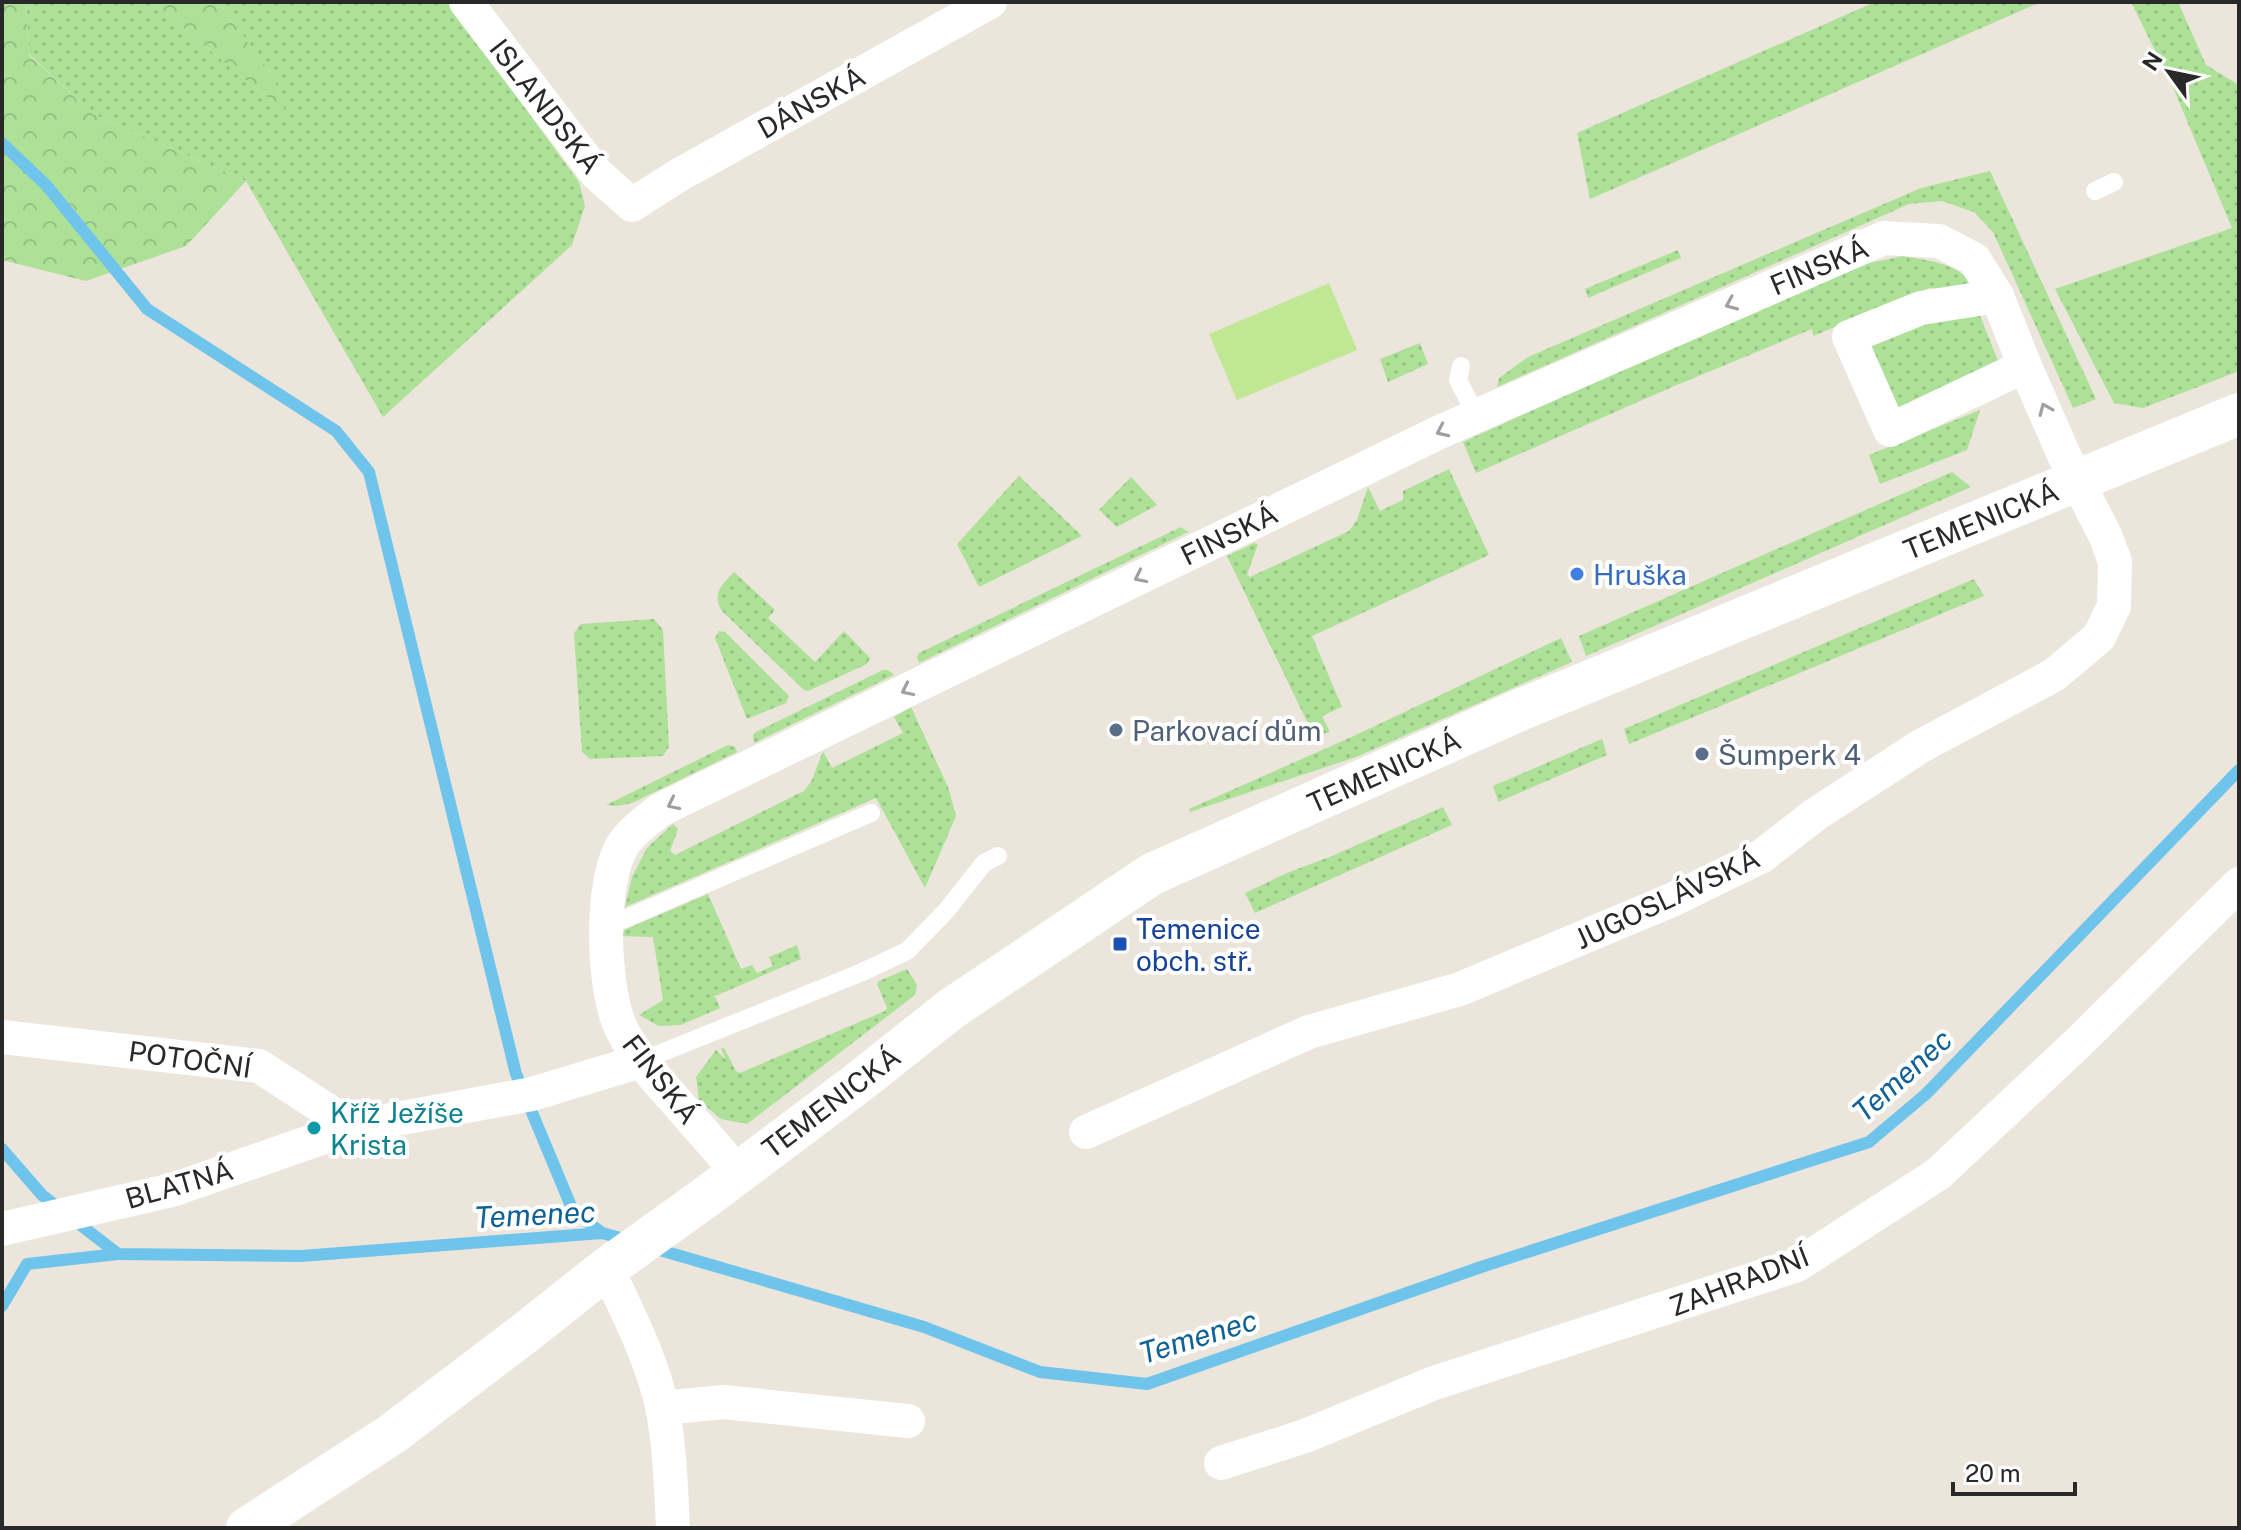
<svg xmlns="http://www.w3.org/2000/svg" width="2241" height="1530" font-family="'Public Sans',sans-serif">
	<defs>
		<pattern id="green-dots" width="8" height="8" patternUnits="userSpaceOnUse" patternTransform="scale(2)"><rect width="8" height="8" fill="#ade198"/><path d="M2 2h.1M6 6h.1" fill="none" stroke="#95c183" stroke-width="1.8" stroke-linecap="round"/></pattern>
		<pattern id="forest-crowns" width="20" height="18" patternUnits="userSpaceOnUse" patternTransform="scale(2)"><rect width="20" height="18" fill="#ade198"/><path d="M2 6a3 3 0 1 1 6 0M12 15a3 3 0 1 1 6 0" fill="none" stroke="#95c183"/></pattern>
	</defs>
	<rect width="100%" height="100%" fill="#ebe5db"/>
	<g fill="url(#green-dots)">
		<polygon points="19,2 153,2 255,88 284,109 273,76 218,2 448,2 579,182 585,206 572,245 383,417 246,181 93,114 29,54 26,3"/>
		<polygon points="1875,2 2041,2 1590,199 1577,133"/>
		<polygon points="2131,2 2178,2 2206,65 2239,85 2239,371 2143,408 2114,403 2055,289 2232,228 2172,85"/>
		<polygon points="1990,171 2096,399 2073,408 1993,232 1974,212 1942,201 1909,204 1497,387 1499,378 1528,357 1921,188"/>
		<polygon points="1678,250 1681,258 1588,298 1585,289"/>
		<path d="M1903,256C1930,261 1962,263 1976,290L1929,288L1813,336L1812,329L1672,387L1476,473L1463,442L1660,352L1860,265Z"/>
		<polygon points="1979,313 2000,366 1900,414 1867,343 1927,315"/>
		<polygon points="1420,343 1428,364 1388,382 1380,359"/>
		<polygon points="1980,410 1967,450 1880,484 1869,455"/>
		<polygon points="1449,469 1489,555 1312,636 1342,707 1322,716 1330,732 1319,735 1312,732 1227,556 1254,543 1258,544 1247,575 1250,577 1349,531 1357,520 1368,487 1380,511 1403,500 1403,491"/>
		<polygon points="1952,472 1971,487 1586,656 1579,636"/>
		<polygon points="1019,476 1082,536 979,587 957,544"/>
		<polygon points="1131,477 1157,505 1117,527 1099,510"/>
		<polygon points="1181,527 1188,532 919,663 917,657 919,653"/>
		<path d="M734,572L775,610L768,618L815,662L844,631L870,658L867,664L808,691L804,690L722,611C711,594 722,585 734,572Z"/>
		<polygon points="1974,579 1984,596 1629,744 1624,729"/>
		<polygon points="654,619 663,630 669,747 663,756 590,759 582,752 574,633 581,624"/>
		<polygon points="719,631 725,632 789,696 786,703 747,719 715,638"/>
		<polygon points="1561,638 1572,662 1356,757 1190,812 1189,809 1356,735"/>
		<polygon points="883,670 888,670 894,675 754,743 753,735 756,732"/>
		<polygon points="911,707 948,787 956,816 925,888 876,798 625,907 632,877 647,848 673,824 678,829 670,851 675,855 804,791 812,780 823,751 832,768 903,733 894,717"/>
		<polygon points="1602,739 1607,755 1498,802 1493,786"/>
		<polygon points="728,745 735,747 737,752 632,803 616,806 606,805"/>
		<polygon points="1443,807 1452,825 1255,913 1245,893 1287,873 1332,856"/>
		<polygon points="708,894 741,969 752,965 757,973 773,966 769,957 797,945 801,959 713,997 716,998 720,1008 681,1025 659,1026 639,1015 663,1000 653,937 623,936 624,930"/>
		<polygon points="907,969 917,985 915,995 747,1124 721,1119 699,1100 696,1077 716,1050 726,1060 721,1048 724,1048 736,1071 740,1073 885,1011 887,1008 877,984 879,981"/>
	</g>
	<g fill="url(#forest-crowns)">
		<polygon points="2,2 26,3 29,55 93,114 246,181 186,246 86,281 2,260"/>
		<polygon points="153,2 218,2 273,76 285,110 255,88"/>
	</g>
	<polygon fill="#c0e894" points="1329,283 1357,350 1237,400 1209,334"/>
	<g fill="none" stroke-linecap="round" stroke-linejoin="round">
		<g stroke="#6fc4ec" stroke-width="12">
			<polyline points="2,143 47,186 147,309 336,431 369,472 516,1074 573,1211 602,1233"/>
			<polyline points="2,1149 42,1195 118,1254 301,1256 602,1233 628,1240"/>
			<polyline points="653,1248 924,1327 1040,1372 1147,1384 1481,1267 1869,1142 1926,1094 2239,770"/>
			<polyline points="2,1306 27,1264 118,1254"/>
		</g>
		<g stroke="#fff" stroke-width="18">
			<polyline points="2095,191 2114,182"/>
			<polyline points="1461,366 1458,380 1476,415"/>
			<polyline points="606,927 871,813"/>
			<polyline points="641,1061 860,973 907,951 946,911 984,863 998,856"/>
		</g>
		<g stroke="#fff" stroke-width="34">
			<polyline points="466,2 597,174 632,205 679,175 990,2"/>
			<polyline points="1997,296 1921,308 1849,337 1890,430 2025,366"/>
			<polyline points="2,1037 259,1066 353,1127 532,1094 641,1061"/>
			<path d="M738,1173C717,1148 695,1123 673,1098C654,1077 635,1056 622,1030C602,991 599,879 624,843C634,830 647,820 660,810L1444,430L1884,238L1939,241L1974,259L1997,296L2025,366L2064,455L2106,537L2115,562L2114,606L2099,637L2054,675L1921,746L1816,814L1762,856L1674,899L1460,989L1309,1032L1086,1132"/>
			<polyline points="2,1229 172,1190 353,1127"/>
			<path d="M607,1268C628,1314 653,1361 663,1411C670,1450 671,1489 673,1528"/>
			<polyline points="662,1408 723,1402 908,1421"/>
			<polyline points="1221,1463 1305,1436 1434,1383 1797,1265 1938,1174 2080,1041 2239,884"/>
		</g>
		<polyline stroke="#fff" stroke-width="42" points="247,1528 392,1434 525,1333 607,1268 706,1197 859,1082 951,1009 1152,874 1522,709 2239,414"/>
	</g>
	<defs><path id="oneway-chevron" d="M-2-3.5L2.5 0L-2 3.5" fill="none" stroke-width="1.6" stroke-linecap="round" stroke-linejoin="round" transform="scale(2)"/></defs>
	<g stroke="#9f9f9f">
		<use href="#oneway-chevron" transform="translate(1731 304) rotate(157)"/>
		<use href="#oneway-chevron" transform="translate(2045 409) rotate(-113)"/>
		<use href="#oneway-chevron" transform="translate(1442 431) rotate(155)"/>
		<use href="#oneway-chevron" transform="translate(1140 577) rotate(154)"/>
		<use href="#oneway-chevron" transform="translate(907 690) rotate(154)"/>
		<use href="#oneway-chevron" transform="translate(673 804) rotate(154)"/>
	</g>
	<circle fill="#3f7fe0" stroke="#fff" stroke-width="3" cx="1577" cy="574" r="8"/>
	<g fill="#5c6f8a" stroke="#fff" stroke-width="3">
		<circle cx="1116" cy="730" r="8"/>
		<circle cx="1702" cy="754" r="8"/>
	</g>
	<rect fill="#1a4fb4" stroke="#fff" stroke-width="3" x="1112" y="936" width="16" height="16" rx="4"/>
	<circle fill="#0f9aa8" stroke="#fff" stroke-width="3" cx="314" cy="1128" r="8"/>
	<g text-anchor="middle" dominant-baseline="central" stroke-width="8" stroke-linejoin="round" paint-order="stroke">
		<g font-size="28" fill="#292929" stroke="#fff">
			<text transform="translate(811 102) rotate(-29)">DÁNSKÁ</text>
			<text transform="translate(546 106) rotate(52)">ISLANDSKÁ</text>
			<text transform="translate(1819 266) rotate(-23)">FINSKÁ</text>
			<text transform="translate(1981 520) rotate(-22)">TEMENICKÁ</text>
			<text transform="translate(1229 534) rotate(-26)">FINSKÁ</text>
			<text transform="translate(1384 771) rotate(-24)">TEMENICKÁ</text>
			<text transform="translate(1667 898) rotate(-25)">JUGOSLÁVSKÁ</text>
			<text transform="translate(190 1059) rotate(8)">POTOČNÍ</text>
			<text transform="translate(661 1079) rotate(52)">FINSKÁ</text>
			<text transform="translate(831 1102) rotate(-37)">TEMENICKÁ</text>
			<text transform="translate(179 1184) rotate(-16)">BLATNÁ</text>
			<text transform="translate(1739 1281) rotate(-21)">ZAHRADNÍ</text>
		</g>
		<g font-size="28" fill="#366cbe" stroke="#fff" text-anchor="start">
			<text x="1593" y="574">Hruška</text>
		</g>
		<g font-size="28" fill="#4e5e75" stroke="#fff" text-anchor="start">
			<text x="1132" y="730">Parkovací dům</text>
			<text x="1718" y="754">Šumperk 4</text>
		</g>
		<g font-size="28" fill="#164399" stroke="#fff" text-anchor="start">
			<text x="1136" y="928">Temenice<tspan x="1136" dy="32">obch. stř.</tspan></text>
		</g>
		<g font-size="28" fill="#0d838f" stroke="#fff" text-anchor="start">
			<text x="330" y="1112">Kříž Ježíše<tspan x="330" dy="32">Krista</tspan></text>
		</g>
		<g font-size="30" font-style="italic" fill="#106196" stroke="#fff">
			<text transform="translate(1902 1075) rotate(-42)">Temenec</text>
			<text transform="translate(535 1214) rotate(-3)">Temenec</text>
			<text transform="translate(1198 1336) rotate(-17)">Temenec</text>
		</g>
	</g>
	<rect width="2241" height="1530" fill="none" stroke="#292929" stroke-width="8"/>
	<g transform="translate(2169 72) rotate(303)" stroke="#ffffff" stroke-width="6" paint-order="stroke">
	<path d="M0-6L14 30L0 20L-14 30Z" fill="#292929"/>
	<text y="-12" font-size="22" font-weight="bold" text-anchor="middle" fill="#292929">N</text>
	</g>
	<path d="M1953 1482v12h122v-12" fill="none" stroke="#292929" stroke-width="4"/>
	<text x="1965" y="1482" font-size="24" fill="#292929" stroke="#ffffff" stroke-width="6" paint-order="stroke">20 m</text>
</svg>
